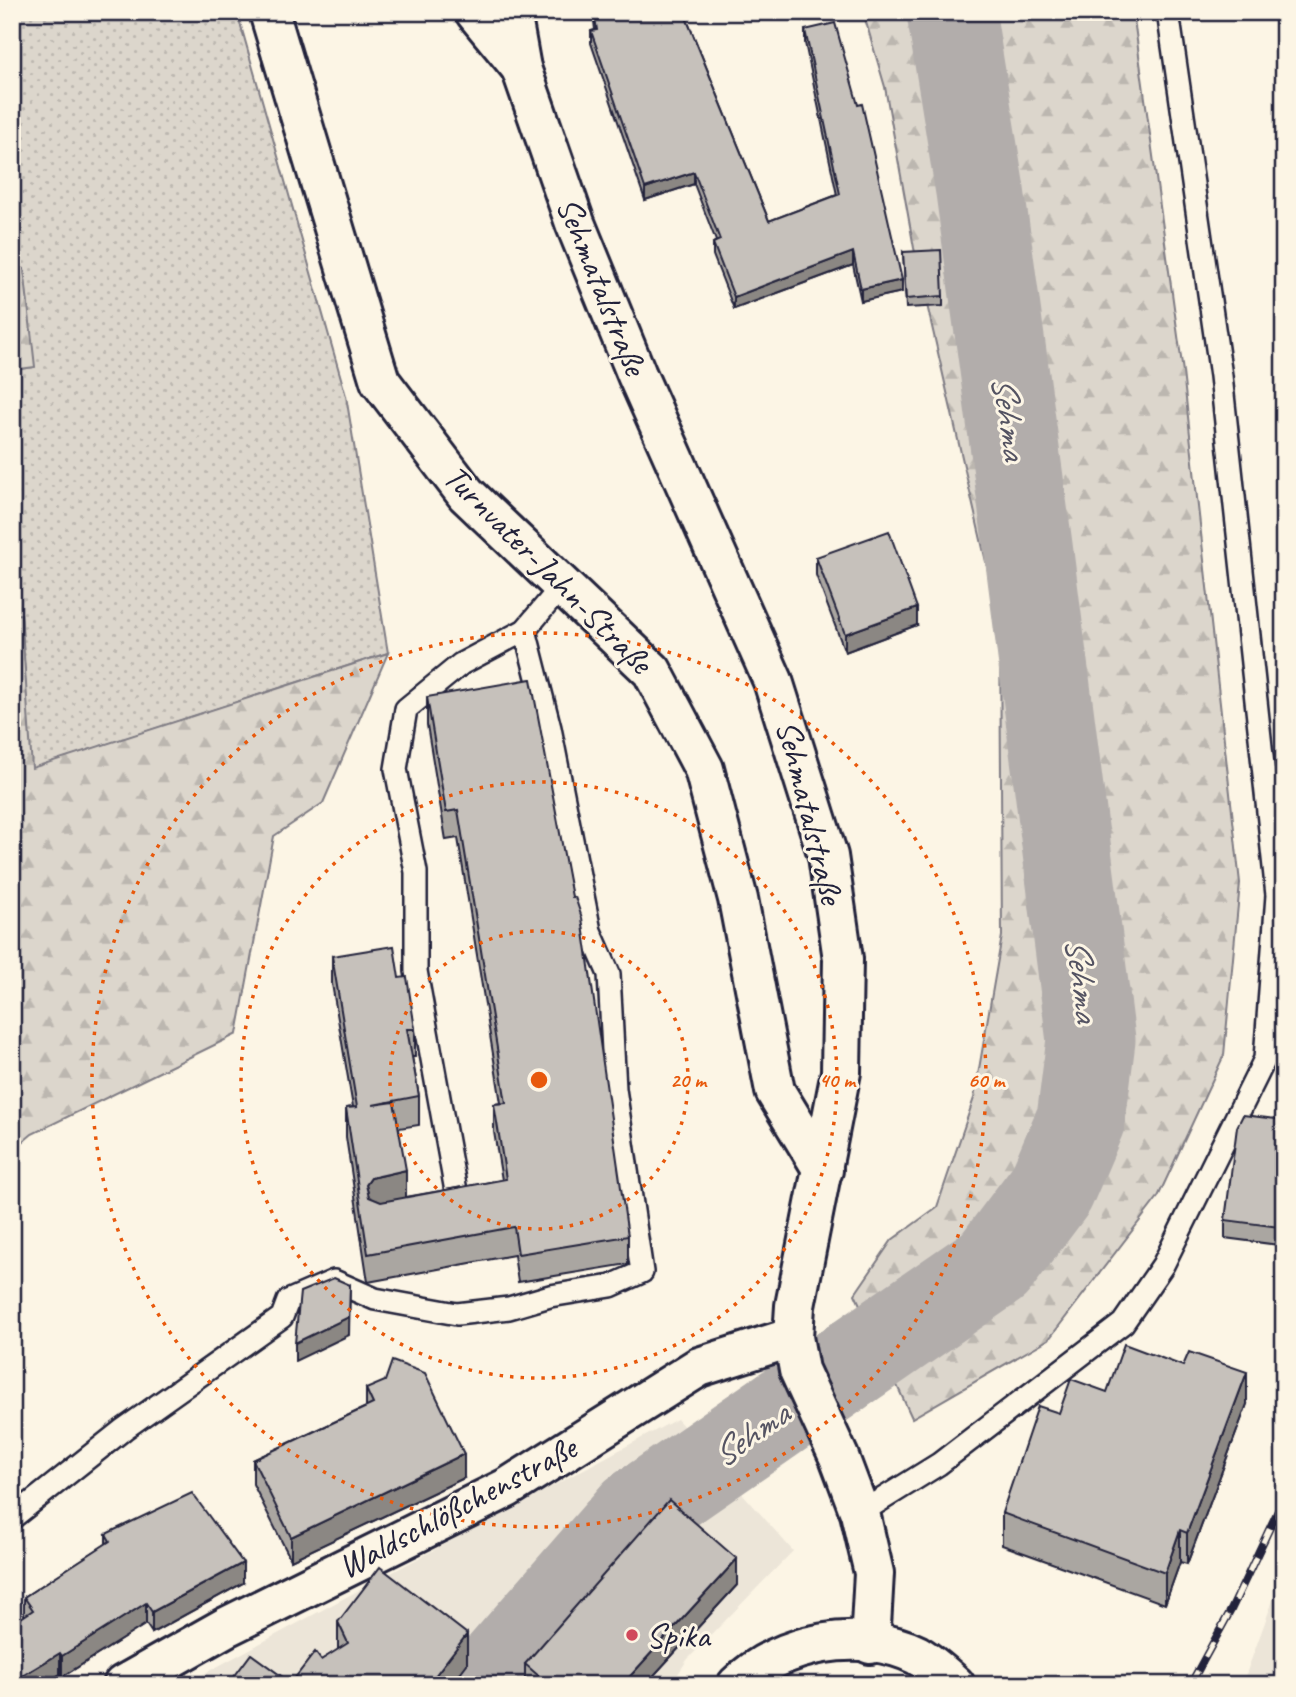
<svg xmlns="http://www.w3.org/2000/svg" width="1296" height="1697" font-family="Caveat,sans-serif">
	<defs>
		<pattern id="grass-dots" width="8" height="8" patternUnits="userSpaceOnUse" patternTransform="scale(1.75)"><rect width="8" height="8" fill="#dcd6cc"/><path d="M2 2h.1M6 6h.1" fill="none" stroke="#bcb7b0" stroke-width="1.8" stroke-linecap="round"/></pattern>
		<pattern id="forest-firs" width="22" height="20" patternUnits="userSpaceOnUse" patternTransform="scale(1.75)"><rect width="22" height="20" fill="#dcd6cc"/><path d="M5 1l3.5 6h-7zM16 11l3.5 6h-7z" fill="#bcb7b0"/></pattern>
	</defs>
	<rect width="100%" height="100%" fill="#fcf5e5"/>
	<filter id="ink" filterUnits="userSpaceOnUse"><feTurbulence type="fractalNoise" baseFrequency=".0143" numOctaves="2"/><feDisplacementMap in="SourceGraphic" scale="14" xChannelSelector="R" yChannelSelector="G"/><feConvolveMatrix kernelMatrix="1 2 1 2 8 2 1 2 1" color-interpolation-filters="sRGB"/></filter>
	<g filter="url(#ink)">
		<g fill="#ece5d8">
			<polygon points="677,1419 793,1551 687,1660 671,1685 183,1685"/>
			<polygon points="1284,1570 1284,1685 1242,1685"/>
		</g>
		<polygon fill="url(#grass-dots)" stroke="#7f7c84" stroke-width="2" points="12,12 237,12 346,396 388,653 31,769 21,615 12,615 12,370 34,367 24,270 12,271"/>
		<g fill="url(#forest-firs)" stroke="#7f7c84" stroke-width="2">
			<polygon points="863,12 1133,12 1183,372 1240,883 1224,1055 1158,1197 1049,1339 912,1418 855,1294 892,1240 937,1207 974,1098 1002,936 1000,623 914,248 885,87"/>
			<polygon points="24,269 35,367 12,370 12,271"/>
			<polygon points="21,614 32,768 388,653 323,803 274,836 237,1034 32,1134 12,1151 12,615"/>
		</g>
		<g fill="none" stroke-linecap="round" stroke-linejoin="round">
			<polyline stroke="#b2adab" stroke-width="89" points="486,1685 636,1513 994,1265 1051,1189 1081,1119 1091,1040 1028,546 980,191 951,12"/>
			<g stroke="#22223b" stroke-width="26">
				<g id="service">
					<polyline points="446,1204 458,1202 416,971 416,872 396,769 406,709 461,664 525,630 562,586"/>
					<polyline points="860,1513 939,1464 1123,1323 1163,1265 1265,1059 1277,895 1221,376 1168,12"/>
					<polyline points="12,1518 124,1429 282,1317 288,1301 334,1281 375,1299 457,1314 509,1308 550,1296 611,1286 642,1272 615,1089 609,974 590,931 550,728 525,630"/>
				</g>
			</g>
			<g stroke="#22223b" stroke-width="44">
				<g id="minor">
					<polyline points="269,12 380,381 466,494 652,671 704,769 738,899 775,1091 823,1170"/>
					<polyline points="475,12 521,68"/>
					<polyline points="123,1685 226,1627 507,1488 699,1367 793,1337"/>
				</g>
			</g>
			<g stroke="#22223b" stroke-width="44">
				<polyline id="secondary" points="511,12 521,68 575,223 637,375 773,681 828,856 843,959 841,1072 795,1306 793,1337 799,1370 839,1457 860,1513 874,1573 870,1644"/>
			</g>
			<g stroke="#22223b" stroke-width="44">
				<path id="primary" d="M737,1685C780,1642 861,1627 917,1655C931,1663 943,1674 955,1685"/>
			</g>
			<use href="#service" stroke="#fcf5e5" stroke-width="21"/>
			<use href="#minor" stroke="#fcf5e5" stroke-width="38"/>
			<use href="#secondary" stroke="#fcf5e5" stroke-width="38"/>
			<use href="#primary" stroke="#fcf5e5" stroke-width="38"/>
			<g stroke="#22223b" stroke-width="8">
				<polyline id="rail" points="1190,1685 1231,1610 1284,1498"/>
			</g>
			<use href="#rail" stroke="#fcf5e5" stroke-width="5" stroke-dasharray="16" stroke-linecap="butt"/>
		</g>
		<g fill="#aaa6a1" stroke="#22223b" stroke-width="2">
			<polygon points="593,12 686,12 687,20 769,221 837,195 805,43 805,30 902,292 861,301 853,265 734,309 713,255 713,243 716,241 694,184 645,200 591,43 591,31 595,30"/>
			<polygon points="903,252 943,296 943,306 906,308"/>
			<polygon points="816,557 917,625 845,652 816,575"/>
			<polygon points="427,697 628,1236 628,1264 518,1282 514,1255 368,1282 346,1137 346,1108 353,1107 332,984 332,956 399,978 415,1029 415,1057 412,1057 419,1096 419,1125 399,1128 406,1197 502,1180 494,1132 494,1104 501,1103 458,838 446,840 427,725"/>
			<polygon points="1284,1120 1279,1245 1225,1238 1225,1220"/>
			<polygon points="366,1389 464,1478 291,1560 253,1484 253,1460 366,1407"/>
			<polygon points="1107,1392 1247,1404 1187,1564 1180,1562 1165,1604 1002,1545 1002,1513"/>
			<polygon points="106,1534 243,1583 152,1633 146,1624 62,1677 24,1616 24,1597 106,1544"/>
			<polygon points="737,1585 645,1685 525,1685 525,1664"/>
			<polygon points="338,1622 467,1664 321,1660 338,1650"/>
		</g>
		<g fill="#8b8783" stroke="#22223b" stroke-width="2">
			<polygon points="694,172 694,184 645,200 645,188"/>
			<polygon points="853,252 853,265 734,309 734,297"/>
			<polygon points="902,280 902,292 861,301 861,289"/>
			<polygon points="917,608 917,625 845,652 845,634"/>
			<polygon points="406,1170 406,1199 371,1207 366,1185 371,1178"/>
			<polygon points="1284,1191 1284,1209 1279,1245 1279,1227"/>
			<polygon points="350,1285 349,1335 295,1361 295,1343"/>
			<polygon points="1247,1372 1247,1404 1187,1564 1187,1533"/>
			<polygon points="464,1454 464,1478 291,1560 291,1537"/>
			<polygon points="1180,1530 1180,1562 1165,1604 1165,1573"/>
			<polygon points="737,1559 737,1585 645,1685 622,1685"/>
			<polygon points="243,1563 243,1583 152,1633 152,1612"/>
			<polygon points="146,1603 146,1624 62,1677 62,1656"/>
			<polygon points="467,1634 467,1664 451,1685 428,1685"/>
			<polygon points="60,1653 60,1674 43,1685 12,1685 12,1682"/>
		</g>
		<g fill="#c6c1bb" stroke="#22223b" stroke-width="2">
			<polygon points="594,12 686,12 687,20 769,221 840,194 805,30 835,23 858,105 862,104 902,280 861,289 853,252 734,297 713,243 720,240 694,172 645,188 591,31 597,30"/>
			<polygon points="941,250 943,296 906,299 903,252"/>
			<polygon points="889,531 917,608 845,634 816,557"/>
			<polygon points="531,679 572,897 575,897 582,918 628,1236 518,1254 514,1227 368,1254 346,1108 357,1107 332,956 394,946 399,978 407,977 415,1029 407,1029 419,1096 373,1105 394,1102 406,1170 371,1178 366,1185 369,1197 381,1202 506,1179 494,1104 506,1103 458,810 446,812 427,697"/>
			<polygon points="1243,1115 1284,1120 1284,1191 1279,1227 1225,1220 1237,1127"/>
			<polygon points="334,1278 350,1285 349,1317 295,1343 300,1292"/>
			<polygon points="1124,1344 1183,1366 1189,1352 1247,1372 1187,1533 1180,1530 1165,1573 1002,1513 1038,1406 1059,1413 1071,1379 1107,1392"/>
			<polygon points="392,1361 425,1373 464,1454 291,1537 253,1460 373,1404 366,1389 385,1381"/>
			<polygon points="192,1493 243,1563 152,1612 146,1603 62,1656 60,1653 12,1682 12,1624 33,1610 24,1597 110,1541 106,1534"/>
			<polygon points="669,1500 737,1559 622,1685 549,1685 525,1664"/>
			<polygon points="380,1567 467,1634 428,1685 228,1685 251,1654 291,1683 315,1652 321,1660 348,1643 338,1622"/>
			<polygon points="1284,1680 1284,1685 1261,1685 1261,1681"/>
		</g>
	</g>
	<g fill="none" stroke="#e8590c" stroke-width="3.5" stroke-dasharray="3.5 7">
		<circle cx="539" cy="1080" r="149"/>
		<circle cx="539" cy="1080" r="298"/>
		<circle cx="539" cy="1080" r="447"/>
	</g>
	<circle fill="#d1495b" stroke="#fcf5e5" stroke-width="2.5" cx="632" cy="1635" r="7"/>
	<g text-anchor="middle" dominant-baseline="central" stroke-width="6" stroke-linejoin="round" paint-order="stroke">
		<g font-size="35" fill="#22223b" stroke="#fcf5e5">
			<text transform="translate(602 286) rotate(68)">Sehmatalstraße</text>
			<text transform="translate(548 569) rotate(45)">Turnvater-Jahn-Straße</text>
			<text transform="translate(810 812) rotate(76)">Sehmatalstraße</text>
			<text transform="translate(457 1507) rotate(-28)">Waldschlößchenstraße</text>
		</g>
		<g font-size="35" fill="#22223b" stroke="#fcf5e5" text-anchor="start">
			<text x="646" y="1635">Spika</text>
		</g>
		<g font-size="37" font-style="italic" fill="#545362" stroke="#fcf5e5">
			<text transform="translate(1010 417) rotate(82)">Sehma</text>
			<text transform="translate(1083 979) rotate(83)">Sehma</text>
			<text transform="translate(750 1434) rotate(-35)">Sehma</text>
		</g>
	</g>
	<circle cx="539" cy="1080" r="10" fill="#e8590c" stroke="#fcf5e5" stroke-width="3.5"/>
	<g font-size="21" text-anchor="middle" font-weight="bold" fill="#e8590c" stroke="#fcf5e5" stroke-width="6" stroke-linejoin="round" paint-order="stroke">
		<text x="688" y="1087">20 m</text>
		<text x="837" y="1087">40 m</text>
		<text x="986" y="1087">60 m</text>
	</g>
	<rect width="1296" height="1697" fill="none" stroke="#fcf5e5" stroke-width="42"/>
	<rect x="21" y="21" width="1254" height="1655" fill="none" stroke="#22223b" stroke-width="2.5" filter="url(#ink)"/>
</svg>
